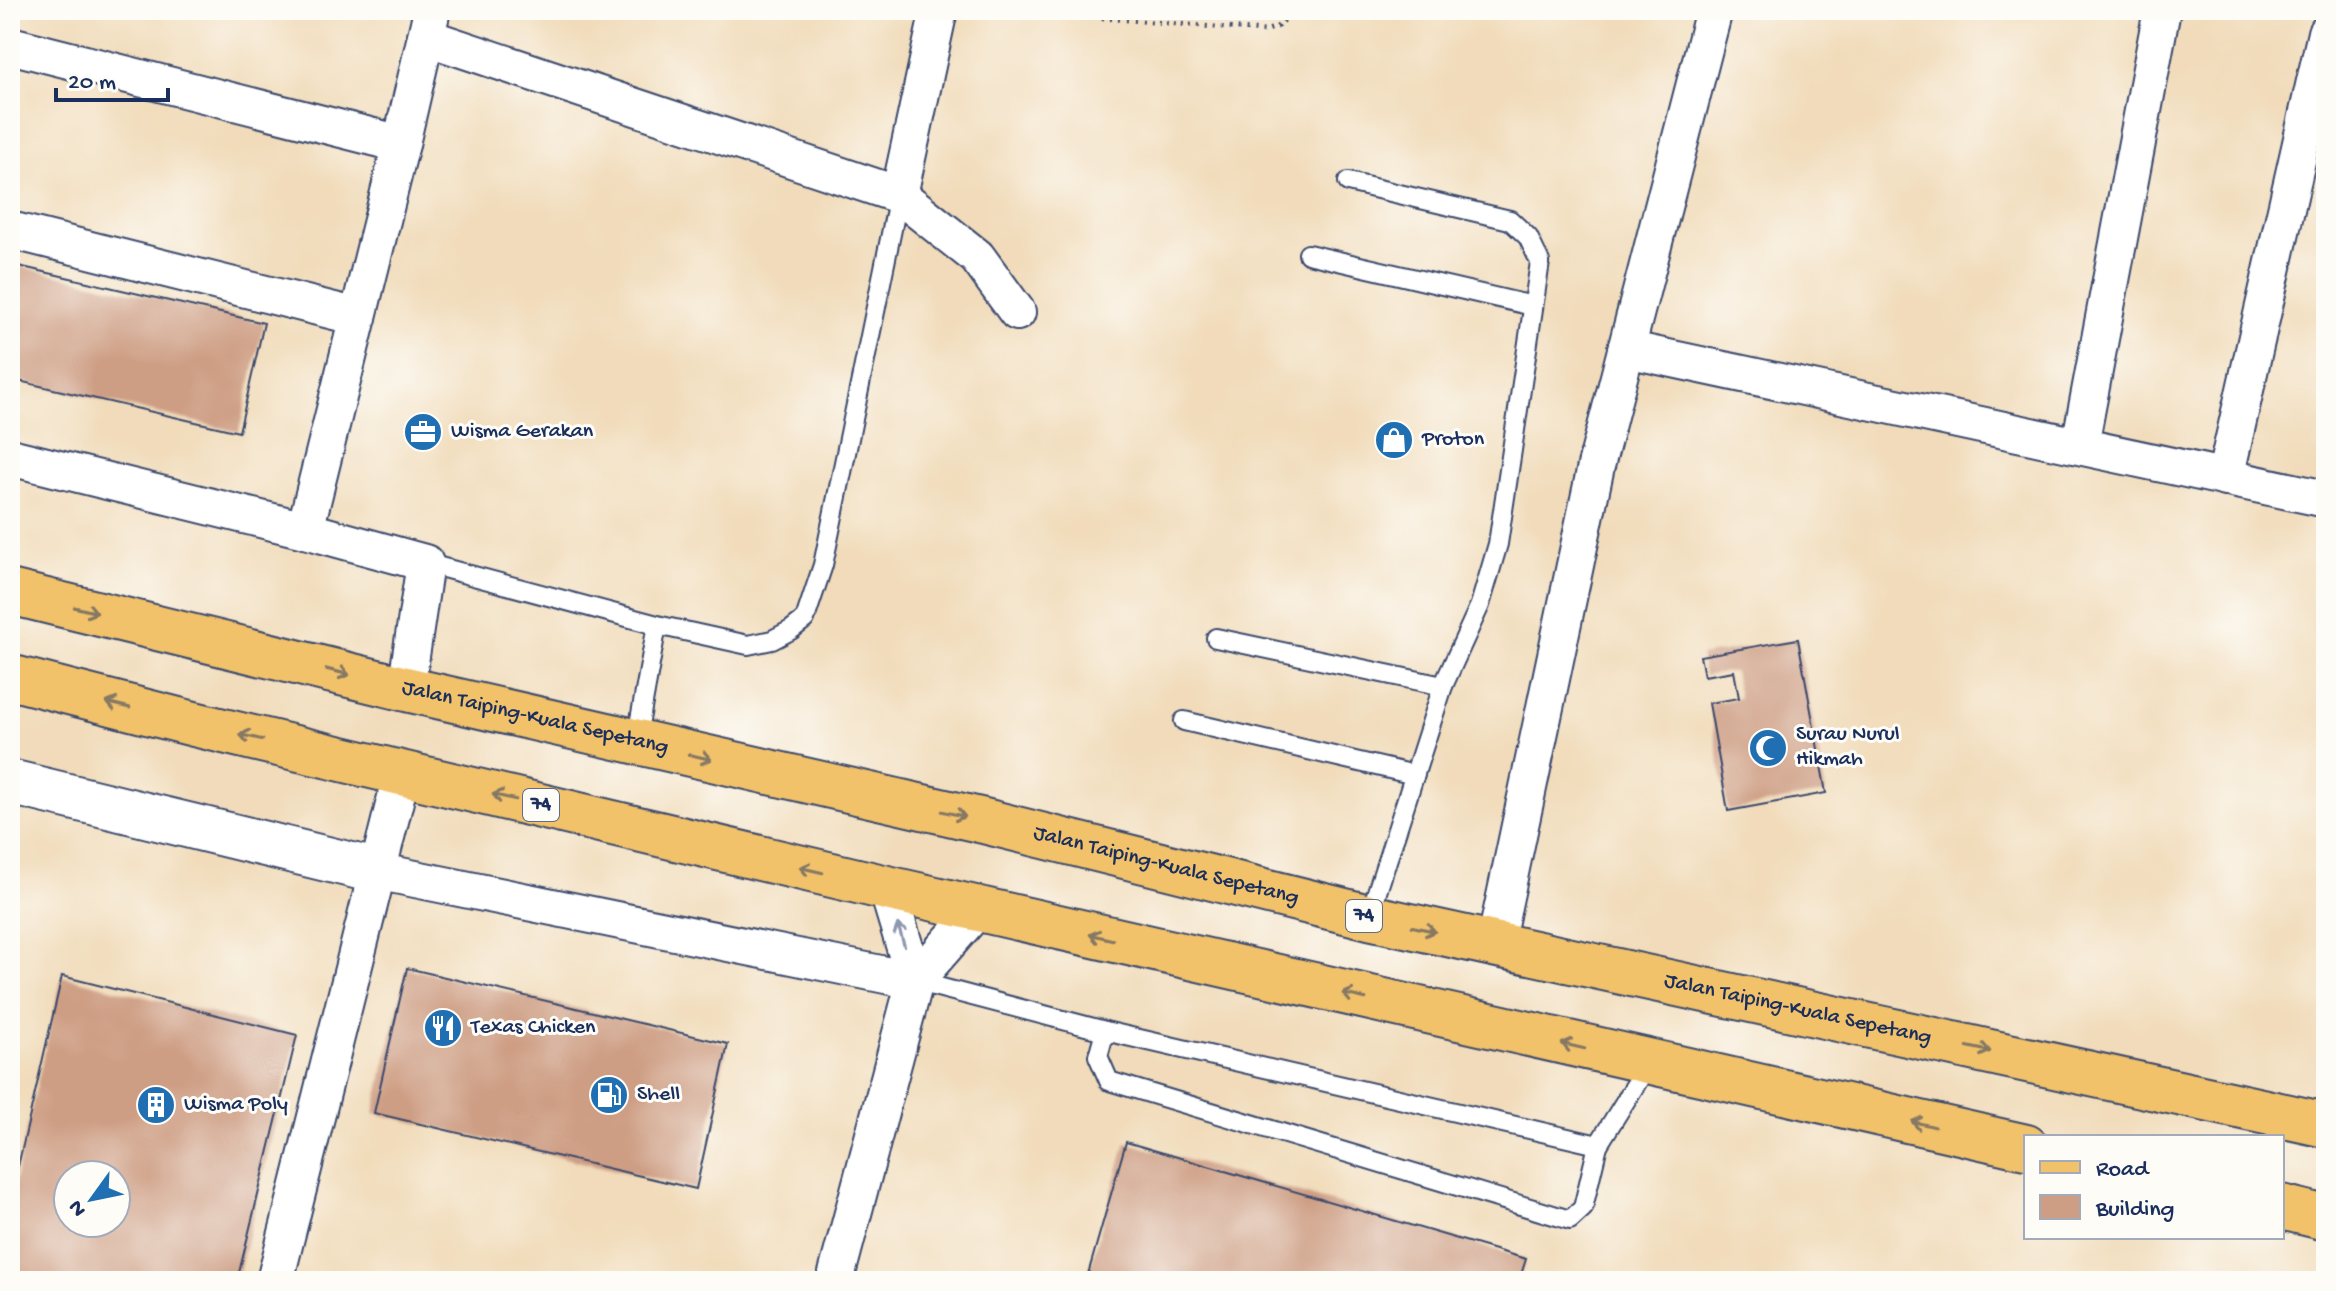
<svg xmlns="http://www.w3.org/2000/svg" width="2336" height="1291" font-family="'Gochi Hand',sans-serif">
	<rect width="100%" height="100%" fill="#fdfcf7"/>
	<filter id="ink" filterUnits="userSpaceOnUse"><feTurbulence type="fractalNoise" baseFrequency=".0125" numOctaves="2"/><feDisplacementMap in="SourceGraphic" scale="16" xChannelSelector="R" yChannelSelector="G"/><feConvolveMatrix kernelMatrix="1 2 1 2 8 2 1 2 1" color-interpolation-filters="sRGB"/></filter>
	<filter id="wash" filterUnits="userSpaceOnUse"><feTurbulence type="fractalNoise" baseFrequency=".006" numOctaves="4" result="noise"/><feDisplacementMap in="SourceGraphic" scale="32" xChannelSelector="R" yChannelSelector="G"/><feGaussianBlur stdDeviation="1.8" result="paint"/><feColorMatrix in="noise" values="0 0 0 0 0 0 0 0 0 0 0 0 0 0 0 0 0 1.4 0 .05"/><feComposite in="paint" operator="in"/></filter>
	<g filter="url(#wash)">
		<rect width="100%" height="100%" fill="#f1dbba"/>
		<g id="blocks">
			<g fill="#ce9e84" fill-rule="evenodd">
				<polygon points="10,264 264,323 239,432 10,379"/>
				<polygon points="1798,639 1826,793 1728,811 1709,703 1739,698 1734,671 1704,676 1700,656"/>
				<polygon points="407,968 728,1044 696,1189 374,1113"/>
				<path d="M62,976L297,1035L237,1281H10V1201ZM68,1175H116V1223H68Z"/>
				<polygon points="1126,1142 1526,1259 1519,1281 1086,1281"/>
			</g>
		</g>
	</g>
	<g filter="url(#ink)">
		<use href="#blocks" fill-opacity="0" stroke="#3b496c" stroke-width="2"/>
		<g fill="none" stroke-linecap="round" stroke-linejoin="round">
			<g stroke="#3b496c" stroke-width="22">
				<g id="service">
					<polyline points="1308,254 1533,306"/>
					<polyline points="425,563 657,625 748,645 772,640 791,630 805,619 823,565 899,195"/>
					<polyline points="1216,638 1443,686 1480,605 1498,544 1540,262 1528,237 1510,220 1348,182"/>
					<polyline points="1184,721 1415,775"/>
					<polyline points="636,742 657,625"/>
					<polyline points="1369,917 1443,686"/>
					<polyline points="915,981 1105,1031 1598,1145 1649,1063"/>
					<polyline points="1105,1031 1098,1056 1109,1081 1570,1220 1583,1208 1598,1145"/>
				</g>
			</g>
			<g stroke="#3b496c" stroke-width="40">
				<g id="minor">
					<polyline points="426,37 899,195 977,257 1017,312"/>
					<polyline points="10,45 401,144 305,530"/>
					<polyline points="401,144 432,10"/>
					<polyline points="899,195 939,10"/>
					<polyline points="10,230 358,317"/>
					<polyline points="1626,349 2326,499"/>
					<polyline points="2080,445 2162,10"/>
					<polyline points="10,457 305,530 425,563 406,689"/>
					<polyline points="2225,478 2326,33"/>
					<polyline points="376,871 915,981"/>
					<polyline points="887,888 915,981"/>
					<polyline points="1495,944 1596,466 1714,10"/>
					<polyline points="275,1281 402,773"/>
					<polyline points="835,1281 915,981 978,909"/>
				</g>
			</g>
			<g stroke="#3b496c" stroke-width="48">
				<polyline id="tertiary" points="10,782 376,871"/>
			</g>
			<g stroke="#3b496c" stroke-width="48">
				<g id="primary">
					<path id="s1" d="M10,592L406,689L984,821L1369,917L2326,1125"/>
					<polyline points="10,677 194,724 887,888 2026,1147"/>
					<polyline points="2282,1207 2326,1218"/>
				</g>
			</g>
			<polyline stroke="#3b496c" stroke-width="5" stroke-dasharray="2 6" stroke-linecap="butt" points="1071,10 1104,18 1264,31 1277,27 1295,10"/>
			<use href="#service" stroke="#fff" stroke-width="18"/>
			<use href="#minor" stroke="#fff" stroke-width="36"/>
			<use href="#tertiary" stroke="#fff" stroke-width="44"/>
			<use href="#primary" stroke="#f2c26a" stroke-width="44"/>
		</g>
		<defs><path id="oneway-shaft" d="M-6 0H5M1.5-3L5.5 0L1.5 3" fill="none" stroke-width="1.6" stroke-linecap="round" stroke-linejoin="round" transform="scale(2)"/></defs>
		<g stroke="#867864">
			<use href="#oneway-shaft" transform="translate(86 610) rotate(14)"/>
			<use href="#oneway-shaft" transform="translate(338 672) rotate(14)"/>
			<use href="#oneway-shaft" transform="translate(118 705) rotate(-166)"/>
			<use href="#oneway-shaft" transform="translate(251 737) rotate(-167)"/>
			<use href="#oneway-shaft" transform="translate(700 757) rotate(13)"/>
			<use href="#oneway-shaft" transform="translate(504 797) rotate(-167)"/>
			<use href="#oneway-shaft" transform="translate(954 814) rotate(13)"/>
			<use href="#oneway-shaft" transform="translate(811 870) rotate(-167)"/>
			<use href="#oneway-shaft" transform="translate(1424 929) rotate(12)"/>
			<use href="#oneway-shaft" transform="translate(1101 937) rotate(-167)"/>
			<use href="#oneway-shaft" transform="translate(1354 996) rotate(-167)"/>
			<use href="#oneway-shaft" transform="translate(1573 1046) rotate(-167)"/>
			<use href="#oneway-shaft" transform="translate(1979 1049) rotate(12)"/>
			<use href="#oneway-shaft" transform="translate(1923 1124) rotate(-167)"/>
		</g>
		<use stroke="#8d97ae" href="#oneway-shaft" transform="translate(901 935) rotate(-107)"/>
	</g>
	<defs>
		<g id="office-disc" transform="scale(2)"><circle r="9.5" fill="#1f6fb2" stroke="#fdfcf7"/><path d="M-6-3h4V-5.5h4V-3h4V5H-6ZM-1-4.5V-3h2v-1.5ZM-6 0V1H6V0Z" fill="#fff"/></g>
		<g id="shop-disc" transform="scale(2)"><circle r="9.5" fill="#1f6fb2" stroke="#fdfcf7"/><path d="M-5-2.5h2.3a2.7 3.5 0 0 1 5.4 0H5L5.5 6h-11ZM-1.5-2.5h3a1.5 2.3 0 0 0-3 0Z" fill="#fff"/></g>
		<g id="mosque-disc" transform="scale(2)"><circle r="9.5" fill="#1f6fb2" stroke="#fdfcf7"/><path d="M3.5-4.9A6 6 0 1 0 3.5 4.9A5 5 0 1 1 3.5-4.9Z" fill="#fff"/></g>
		<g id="restaurant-disc" transform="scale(2)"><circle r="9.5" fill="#1f6fb2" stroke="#fdfcf7"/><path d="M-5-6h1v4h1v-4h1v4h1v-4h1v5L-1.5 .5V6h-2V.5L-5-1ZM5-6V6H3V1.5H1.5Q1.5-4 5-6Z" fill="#fff"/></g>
		<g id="fuel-disc" transform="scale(2)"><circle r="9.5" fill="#1f6fb2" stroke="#fdfcf7"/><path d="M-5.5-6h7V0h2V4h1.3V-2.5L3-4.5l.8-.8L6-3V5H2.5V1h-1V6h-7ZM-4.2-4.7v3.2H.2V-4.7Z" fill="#fff"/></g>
		<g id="building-disc" transform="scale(2)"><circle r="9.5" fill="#1f6fb2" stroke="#fdfcf7"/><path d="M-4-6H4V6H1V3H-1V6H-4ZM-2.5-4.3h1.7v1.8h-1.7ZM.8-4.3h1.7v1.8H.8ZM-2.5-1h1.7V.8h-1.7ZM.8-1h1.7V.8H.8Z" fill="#fff"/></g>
	</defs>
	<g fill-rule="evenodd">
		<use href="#office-disc" x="423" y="432"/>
		<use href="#shop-disc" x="1394" y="440"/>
		<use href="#mosque-disc" x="1768" y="748"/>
		<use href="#restaurant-disc" x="443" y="1028"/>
		<use href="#fuel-disc" x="609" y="1095"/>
		<use href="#building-disc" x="156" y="1105"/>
	</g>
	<g text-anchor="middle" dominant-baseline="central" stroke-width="6" stroke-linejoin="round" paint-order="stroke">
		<g fill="#fdfcf7" stroke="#5f6c8c" stroke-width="2">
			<rect x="523" y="789" width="36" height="32" rx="6"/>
			<rect x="1346" y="900" width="36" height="32" rx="6"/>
		</g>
		<g font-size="20" font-weight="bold" fill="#1b2f5e">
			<text x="541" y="805">74</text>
			<text x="1364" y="916">74</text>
		</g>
		<g font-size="22" fill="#1b2f5e" stroke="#fdfcf7" text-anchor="start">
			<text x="451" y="432">Wisma Gerakan</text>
			<text x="1422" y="440">Proton</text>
			<text x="1796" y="735">Surau Nurul<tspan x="1796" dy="25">Hikmah</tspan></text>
			<text x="471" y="1028">Texas Chicken</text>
			<text x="637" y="1095">Shell</text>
			<text x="184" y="1105">Wisma Poly</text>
		</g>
		<g font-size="22" fill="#1b2f5e" stroke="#fdfcf7">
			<text stroke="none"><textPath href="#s1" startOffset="540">Jalan Taiping-Kuala Sepetang</textPath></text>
			<text stroke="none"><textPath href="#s1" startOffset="1188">Jalan Taiping-Kuala Sepetang</textPath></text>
			<text stroke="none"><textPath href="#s1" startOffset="1836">Jalan Taiping-Kuala Sepetang</textPath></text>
		</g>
	</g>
	<rect width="2336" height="1291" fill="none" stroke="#fdfcf7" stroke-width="40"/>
	<rect x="2024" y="1135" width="260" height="104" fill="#fdfcf7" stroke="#a3aaba" stroke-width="2"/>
	<rect x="2040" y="1161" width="40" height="12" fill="#f2c26a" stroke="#a3aaba" stroke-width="2"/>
	<text x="2096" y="1175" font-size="24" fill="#1b2f5e">Road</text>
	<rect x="2040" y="1195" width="40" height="24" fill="#ce9e84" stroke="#a3aaba" stroke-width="2"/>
	<text x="2096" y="1215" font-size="24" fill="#1b2f5e">Building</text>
	<g transform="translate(92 1199) rotate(237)"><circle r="38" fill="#fdfcf7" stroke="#a3aaba" stroke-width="2"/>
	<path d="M0-6L14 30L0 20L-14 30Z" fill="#1f6fb2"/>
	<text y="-12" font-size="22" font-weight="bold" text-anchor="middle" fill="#1b2f5e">N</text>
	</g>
	<path d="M56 88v12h112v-12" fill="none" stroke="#1b2f5e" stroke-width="4"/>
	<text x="68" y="88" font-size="24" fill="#1b2f5e" stroke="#fdfcf7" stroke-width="6" paint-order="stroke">20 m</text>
</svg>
